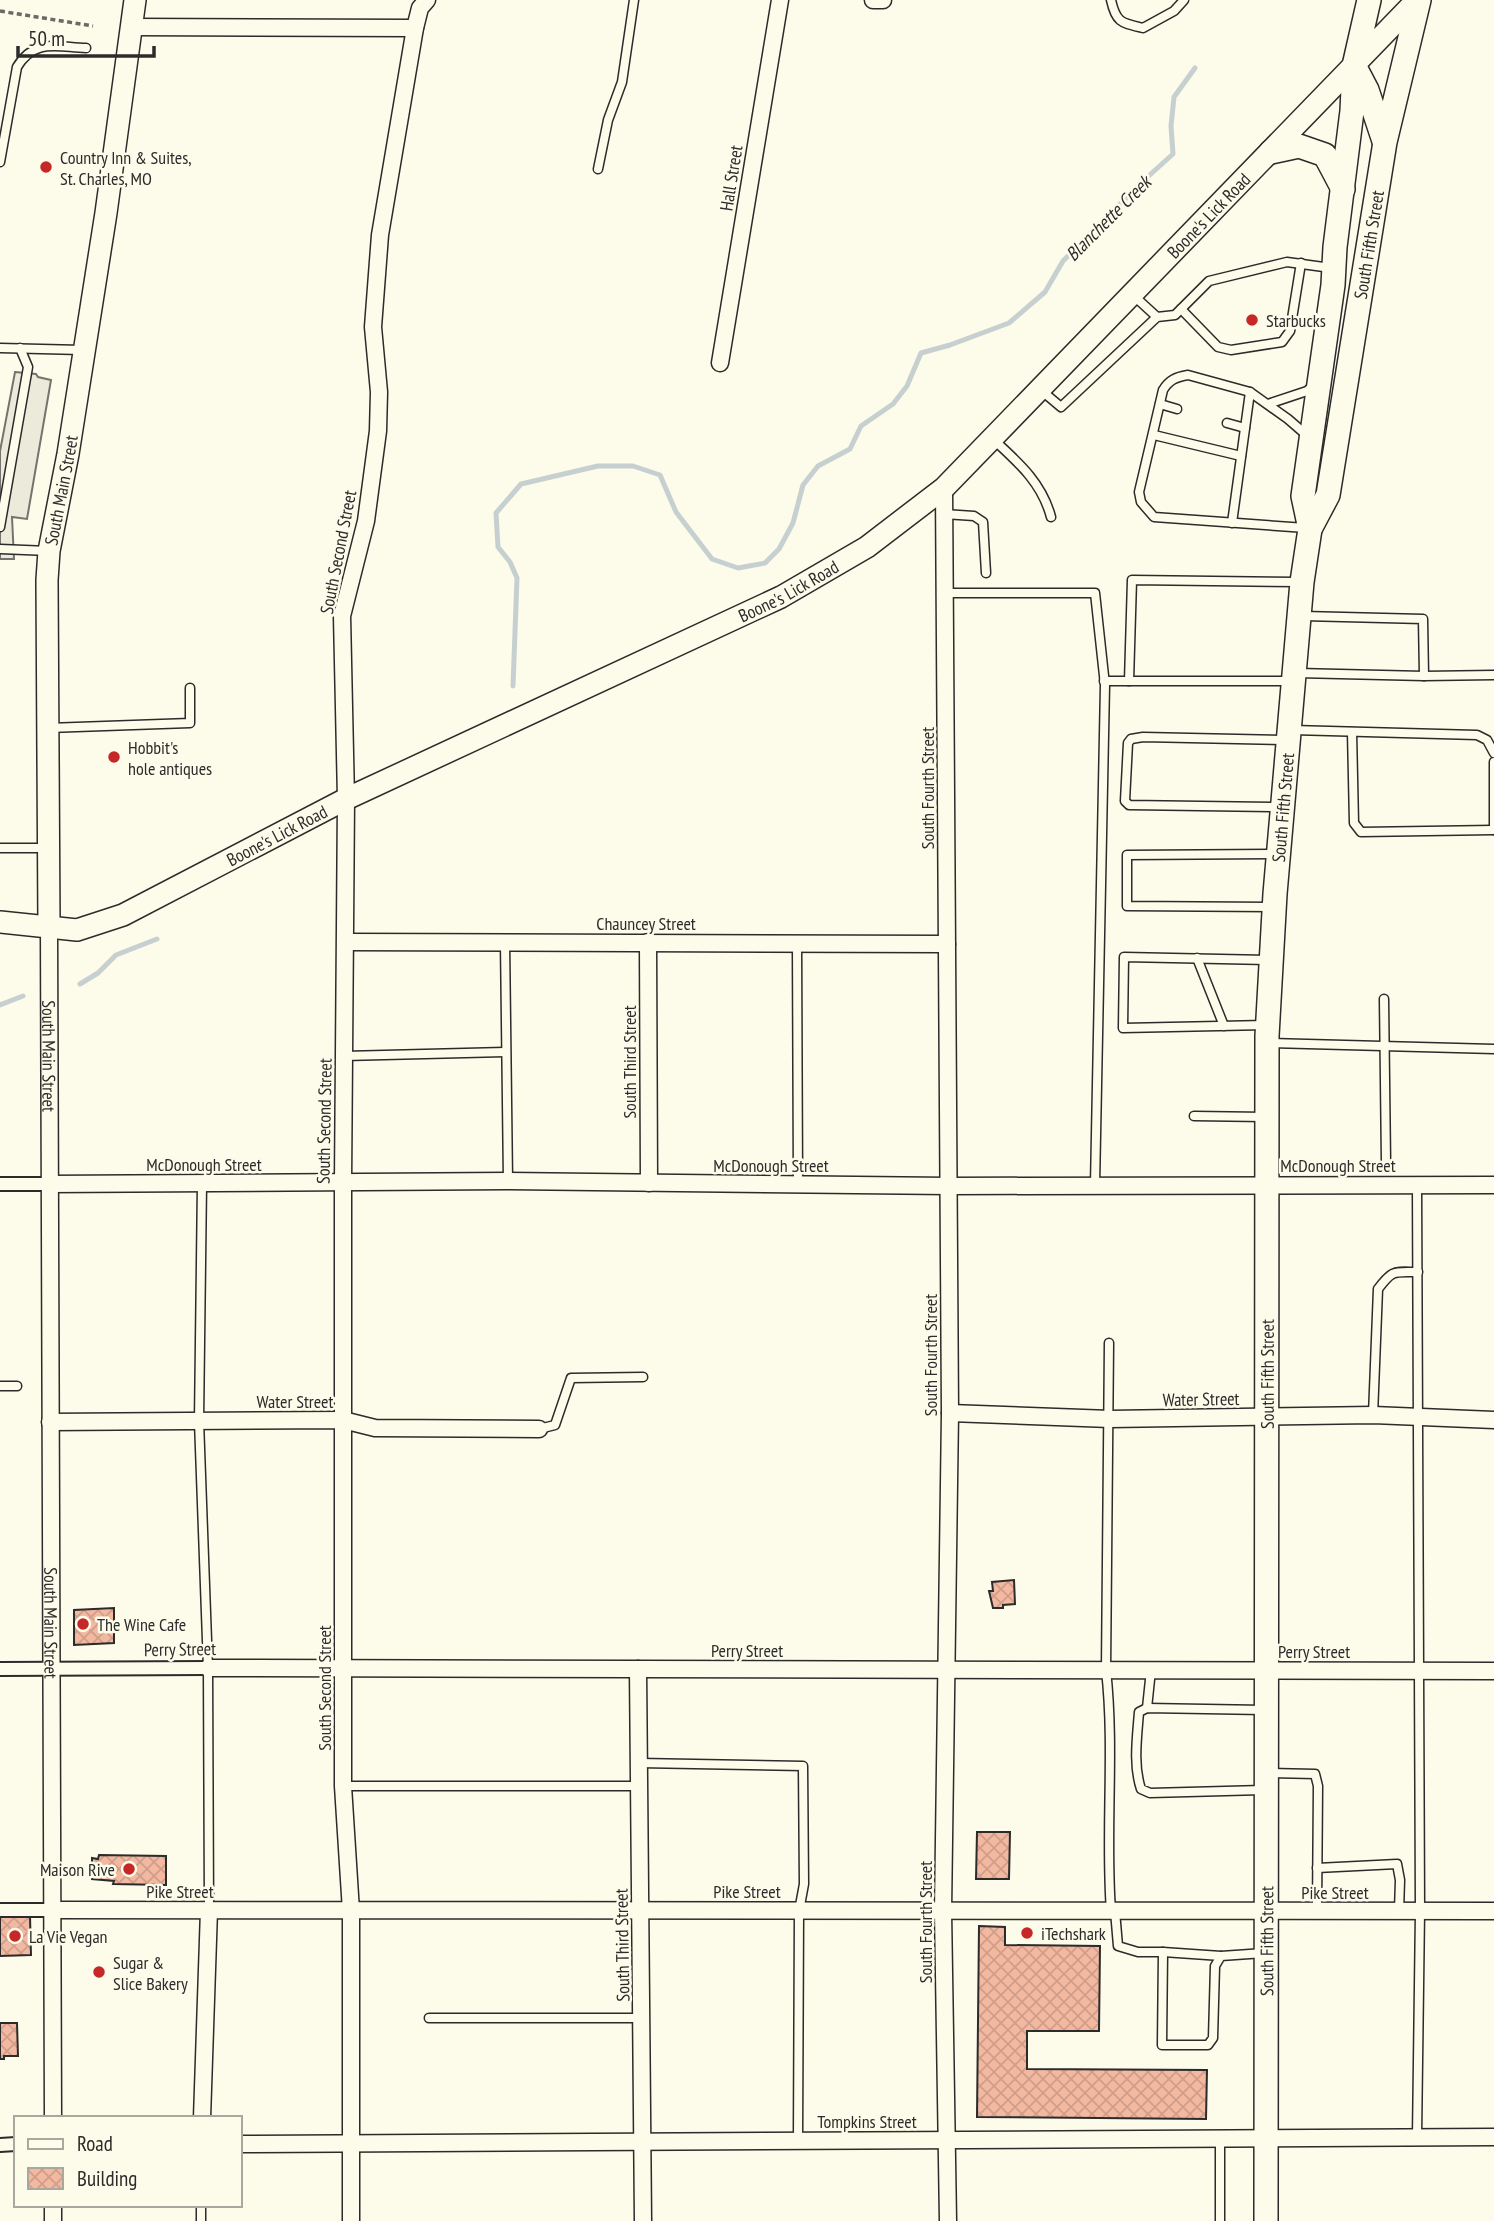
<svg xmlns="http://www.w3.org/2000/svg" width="1494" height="2221" font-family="'PT Sans Narrow',sans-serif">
	<defs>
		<pattern id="building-cross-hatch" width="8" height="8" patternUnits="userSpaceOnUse" patternTransform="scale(1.75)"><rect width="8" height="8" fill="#f2b8a0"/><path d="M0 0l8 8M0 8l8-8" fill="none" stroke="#d09e8a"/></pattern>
	</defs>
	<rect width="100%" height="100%" fill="#fdfbea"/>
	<polygon fill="#eceadb" stroke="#74746e" stroke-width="2" points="15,372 36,374 38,377 51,380 27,519 12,517 14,559 0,559 0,451"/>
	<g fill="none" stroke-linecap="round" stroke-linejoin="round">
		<g stroke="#c7d0d0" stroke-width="5">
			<polyline points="513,686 517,578 510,562 498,547 496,513 521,484 598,466 633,466 660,475 676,512 712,559 738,568 765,563 779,549 793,523 803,485 818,466 850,449 861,426 893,404 907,386 921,353 950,345 1009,323 1045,292 1063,261 1143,181 1173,154 1171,126 1174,97 1195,68"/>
			<polyline points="80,984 98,973 116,955 157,939"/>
			<polyline points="0,1005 23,996"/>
		</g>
	</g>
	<g fill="url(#building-cross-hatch)" stroke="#2b2b2b" stroke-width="2">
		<polygon points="1014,1580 1015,1604 1003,1605 1003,1608 993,1608 989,1591 993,1591 992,1582"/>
		<polygon points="114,1608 114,1643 74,1645 74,1610"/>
		<polygon points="977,1832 1010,1832 1009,1879 976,1879"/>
		<polygon points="99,1855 166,1856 166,1885 113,1884 114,1881 92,1879 92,1858 98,1859"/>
		<polygon points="30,1916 31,1955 0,1956 0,1917"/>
		<polygon points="979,1926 1005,1927 1005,1945 1100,1946 1099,2031 1027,2031 1027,2069 1207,2070 1206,2119 977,2117"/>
		<polygon points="0,2023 17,2023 18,2056 4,2056 4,2059 0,2059"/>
	</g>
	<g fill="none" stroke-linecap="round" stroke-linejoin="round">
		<g stroke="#2b2b2b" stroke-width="11">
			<g id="service">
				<path d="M1111,0C1116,23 1122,23 1143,28L1174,11L1184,0"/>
				<path d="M0,162L17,67C35,38 56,47 86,48"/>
				<polyline points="598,169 608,120 622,82 634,0"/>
				<polyline points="1133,295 1157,317"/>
				<polyline points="1181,309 1218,347 1231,350 1282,342 1290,331 1301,263"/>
				<polyline points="0,348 82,350"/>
				<polyline points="1042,391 1061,407 1157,317 1175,315 1209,281 1287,262 1331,268"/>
				<polyline points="1160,404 1177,409"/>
				<polyline points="1268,404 1307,391 1314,385"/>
				<polyline points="1227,423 1245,428"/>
				<polyline points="1154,435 1241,456"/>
				<path d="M1306,438L1303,432L1288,419L1250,392L1188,375C1176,377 1169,380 1163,390L1139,492L1141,502L1154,517L1306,528"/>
				<path d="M994,440C1019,463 1042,483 1051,517"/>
				<polyline points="944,514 974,516 983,522 986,573"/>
				<polyline points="1232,523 1250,392"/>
				<polyline points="0,527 28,367 20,348"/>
				<polyline points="0,549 49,551"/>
				<polyline points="945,593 1095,593 1105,685 1095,1185"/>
				<polyline points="1297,673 1424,676 1423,619 1303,616"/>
				<polyline points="1424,676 1494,675"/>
				<polyline points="1104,681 1129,681"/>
				<polyline points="1290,681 1129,681 1132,580 1299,582"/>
				<polyline points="48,728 190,723 190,688"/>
				<polyline points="1292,730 1477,735 1487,740 1494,753"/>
				<polyline points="1352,732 1354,823 1361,832 1493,830"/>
				<polyline points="1494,762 1494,830"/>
				<polyline points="1281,807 1129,805 1125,801 1128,743 1131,739 1143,737 1285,740"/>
				<polyline points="0,848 46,848"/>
				<polyline points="1272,907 1127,906 1127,855 1275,854"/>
				<polyline points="505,942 508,1181"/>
				<polyline points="797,943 798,1184"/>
				<polyline points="1197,958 1224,1026"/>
				<polyline points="1384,999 1386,1162"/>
				<polyline points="1266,1025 1123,1028 1124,957 1268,960"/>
				<polyline points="1270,1043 1494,1049"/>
				<polyline points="344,1056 505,1052"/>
				<polyline points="1194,1116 1265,1117"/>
				<polyline points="202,1183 199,1421 208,1668 209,1910"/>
				<path d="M1109,1343L1106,1670C1115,1750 1105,1831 1111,1911"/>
				<polyline points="0,1386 17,1386"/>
				<path d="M1373,1415L1378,1289C1393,1269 1394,1272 1418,1272"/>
				<polyline points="539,1429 555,1425 571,1378 643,1377"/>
				<polyline points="1147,1708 1151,1670"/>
				<polyline points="639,1763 803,1766 804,1884 799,1911 798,2141"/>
				<polyline points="1270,1773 1315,1774 1318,1786 1317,1911"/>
				<polyline points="343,1786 639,1786"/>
				<path d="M1263,1790L1150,1793L1141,1789C1133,1765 1137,1738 1139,1712L1147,1708L1264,1710"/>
				<polyline points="1317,1868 1397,1864 1400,1880 1399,1911"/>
				<polyline points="1115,1911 1118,1946 1138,1952 1163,1952 1162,2045 1208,2045 1213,2038 1215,1966 1221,1956 1264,1953"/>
				<polyline points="1163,1952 1221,1956"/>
				<polyline points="429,2018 641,2018"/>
				<polyline points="1417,2137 1420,1911 1417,1185"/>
				<polyline points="201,2221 201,2205"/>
				<polyline points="1220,2221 1220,2139"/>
			</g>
		</g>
		<g stroke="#2b2b2b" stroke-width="16">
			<g id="pedestrian">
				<polyline points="0,1184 48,1184"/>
				<polyline points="0,1669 208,1668"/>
				<polyline points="0,1910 51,1910"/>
				<polyline points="0,2145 16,2144"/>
			</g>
		</g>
		<g stroke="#2b2b2b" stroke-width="19">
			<g id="minor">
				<polyline points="873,0 883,0"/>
				<polyline points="131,27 415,28"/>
				<polyline points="720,363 780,0"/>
				<polyline points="944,488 950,1413 943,1911 948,2221"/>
				<path id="s1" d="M49,928L53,2118"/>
				<polyline points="346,942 947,944"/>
				<polyline points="648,942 649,1183"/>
				<polyline points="48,1184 508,1181 949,1186 1494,1185"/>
				<polyline points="950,1413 1110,1419 1373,1415 1494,1420"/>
				<polyline points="50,1422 343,1420 375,1428 539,1429"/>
				<polyline points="208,1668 1494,1671"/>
				<polyline points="638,1669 643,2221"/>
				<polyline points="51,1910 1494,1911"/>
				<polyline points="202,2118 209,1910"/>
				<polyline points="240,2144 1494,2137"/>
				<polyline points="53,2221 53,2205"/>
				<polyline points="351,2221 351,1911 343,1786 343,1182 346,799 342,616 366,521 378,431 379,392 373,327 380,235 415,28 420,8 427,0"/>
			</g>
		</g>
		<g stroke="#2b2b2b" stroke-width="24">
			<g id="tertiary">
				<path id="s2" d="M0,922L77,930L123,915L346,799L781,597L867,547L944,488L1417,0"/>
				<path id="s3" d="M49,928L47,580L49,551L68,454L106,213L135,0"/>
			</g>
		</g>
		<g stroke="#2b2b2b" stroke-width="26">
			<g id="secondary">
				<polyline points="1356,69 1367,90 1384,141"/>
				<polyline points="1271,152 1299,146 1325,155 1343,189"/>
				<polyline points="1310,529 1303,496 1333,285 1335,247 1352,111 1354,66 1369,0"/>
				<path id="s4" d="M1266,2221L1267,1036L1275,894L1302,582L1310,529L1328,495L1385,142L1419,0"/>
			</g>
		</g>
		<polyline stroke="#6a6964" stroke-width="3.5" stroke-dasharray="5 3.5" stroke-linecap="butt" points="0,11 93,26"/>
		<use href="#service" stroke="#fdfbea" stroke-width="8"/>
		<use href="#pedestrian" stroke="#fdfbea" stroke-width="12"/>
		<use href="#minor" stroke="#fdfbea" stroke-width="16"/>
		<use href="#tertiary" stroke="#fdfbea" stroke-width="21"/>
		<use href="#secondary" stroke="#fdfbea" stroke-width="23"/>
	</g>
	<g fill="#c62828" stroke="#fdfbea" stroke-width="2.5">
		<circle cx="46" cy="167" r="7"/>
		<circle cx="1252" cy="320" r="7"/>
		<circle cx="114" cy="757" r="7"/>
		<circle cx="83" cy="1624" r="7"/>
		<circle cx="129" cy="1869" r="7"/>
		<circle cx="1027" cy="1933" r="7"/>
		<circle cx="15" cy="1936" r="7"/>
		<circle cx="99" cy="1972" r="7"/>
	</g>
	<g text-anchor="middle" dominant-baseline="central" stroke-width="5" stroke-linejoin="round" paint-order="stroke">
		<g font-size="18" fill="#2b2b2b" stroke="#fdfbea" text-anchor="start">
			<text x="60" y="157">Country Inn &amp; Suites,<tspan x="60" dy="21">St. Charles, MO</tspan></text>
			<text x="1266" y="320">Starbucks</text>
			<text x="128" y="747">Hobbit's<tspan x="128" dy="21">hole antiques</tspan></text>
			<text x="97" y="1624">The Wine Cafe</text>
			<text x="115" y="1869" text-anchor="end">Maison Rive</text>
			<text x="1041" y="1933">iTechshark</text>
			<text x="29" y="1936">La Vie Vegan</text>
			<text x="113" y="1962">Sugar &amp;<tspan x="113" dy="21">Slice Bakery</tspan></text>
		</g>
		<g font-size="18" fill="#2b2b2b" stroke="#fdfbea">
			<text transform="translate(731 178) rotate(-81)">Hall Street</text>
			<text stroke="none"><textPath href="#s2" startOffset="1433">Boone's Lick Road</textPath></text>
			<text stroke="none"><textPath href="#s4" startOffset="1986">South Fifth Street</textPath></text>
			<text stroke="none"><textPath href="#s3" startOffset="439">South Main Street</textPath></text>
			<text transform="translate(338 552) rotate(-79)">South Second Street</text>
			<text stroke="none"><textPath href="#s2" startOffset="866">Boone's Lick Road</textPath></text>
			<text transform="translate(927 788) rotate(-90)">South Fourth Street</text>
			<text stroke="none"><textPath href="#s4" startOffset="1414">South Fifth Street</textPath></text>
			<text stroke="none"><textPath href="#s2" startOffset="299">Boone's Lick Road</textPath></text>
			<text x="646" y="923">Chauncey Street</text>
			<text stroke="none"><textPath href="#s1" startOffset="128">South Main Street</textPath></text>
			<text transform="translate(629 1062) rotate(-90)">South Third Street</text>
			<text transform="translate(324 1121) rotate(-89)">South Second Street</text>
			<text x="204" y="1164">McDonough Street</text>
			<text x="771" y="1165">McDonough Street</text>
			<text x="1338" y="1165">McDonough Street</text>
			<text transform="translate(930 1355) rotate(-90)">South Fourth Street</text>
			<text stroke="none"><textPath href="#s4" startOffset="847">South Fifth Street</textPath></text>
			<text transform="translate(1201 1399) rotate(-1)">Water Street</text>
			<text x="295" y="1401">Water Street</text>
			<text stroke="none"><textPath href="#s1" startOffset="695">South Main Street</textPath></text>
			<text transform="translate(180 1649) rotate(-1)">Perry Street</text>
			<text x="747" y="1650">Perry Street</text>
			<text x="1314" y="1651">Perry Street</text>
			<text transform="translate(324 1688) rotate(-90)">South Second Street</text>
			<text x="180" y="1891">Pike Street</text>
			<text x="747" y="1891">Pike Street</text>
			<text x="1335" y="1892">Pike Street</text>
			<text transform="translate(925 1922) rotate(-90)">South Fourth Street</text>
			<text stroke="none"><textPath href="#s4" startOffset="280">South Fifth Street</textPath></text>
			<text transform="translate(622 1945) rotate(-91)">South Third Street</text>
			<text x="867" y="2121">Tompkins Street</text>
		</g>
		<g font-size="19" font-style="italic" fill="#2b2b2b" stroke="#fdfbea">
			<text transform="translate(1108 218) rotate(-45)">Blanchette Creek</text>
		</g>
	</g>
	<rect x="14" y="2116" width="228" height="91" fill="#fdfbea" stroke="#a9a89e" stroke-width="2"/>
	<rect x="28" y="2139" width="35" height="10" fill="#fdfbea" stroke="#a9a89e" stroke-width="2"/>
	<text x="77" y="2151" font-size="21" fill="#2b2b2b">Road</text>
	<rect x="28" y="2168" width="35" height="21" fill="url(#building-cross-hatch)" stroke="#a9a89e" stroke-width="2"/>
	<text x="77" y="2186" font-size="21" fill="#2b2b2b">Building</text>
	<path d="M18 46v10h136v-10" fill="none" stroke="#2b2b2b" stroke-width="3.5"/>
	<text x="28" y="46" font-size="21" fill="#2b2b2b" stroke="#fdfbea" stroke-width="5" paint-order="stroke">50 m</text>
</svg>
